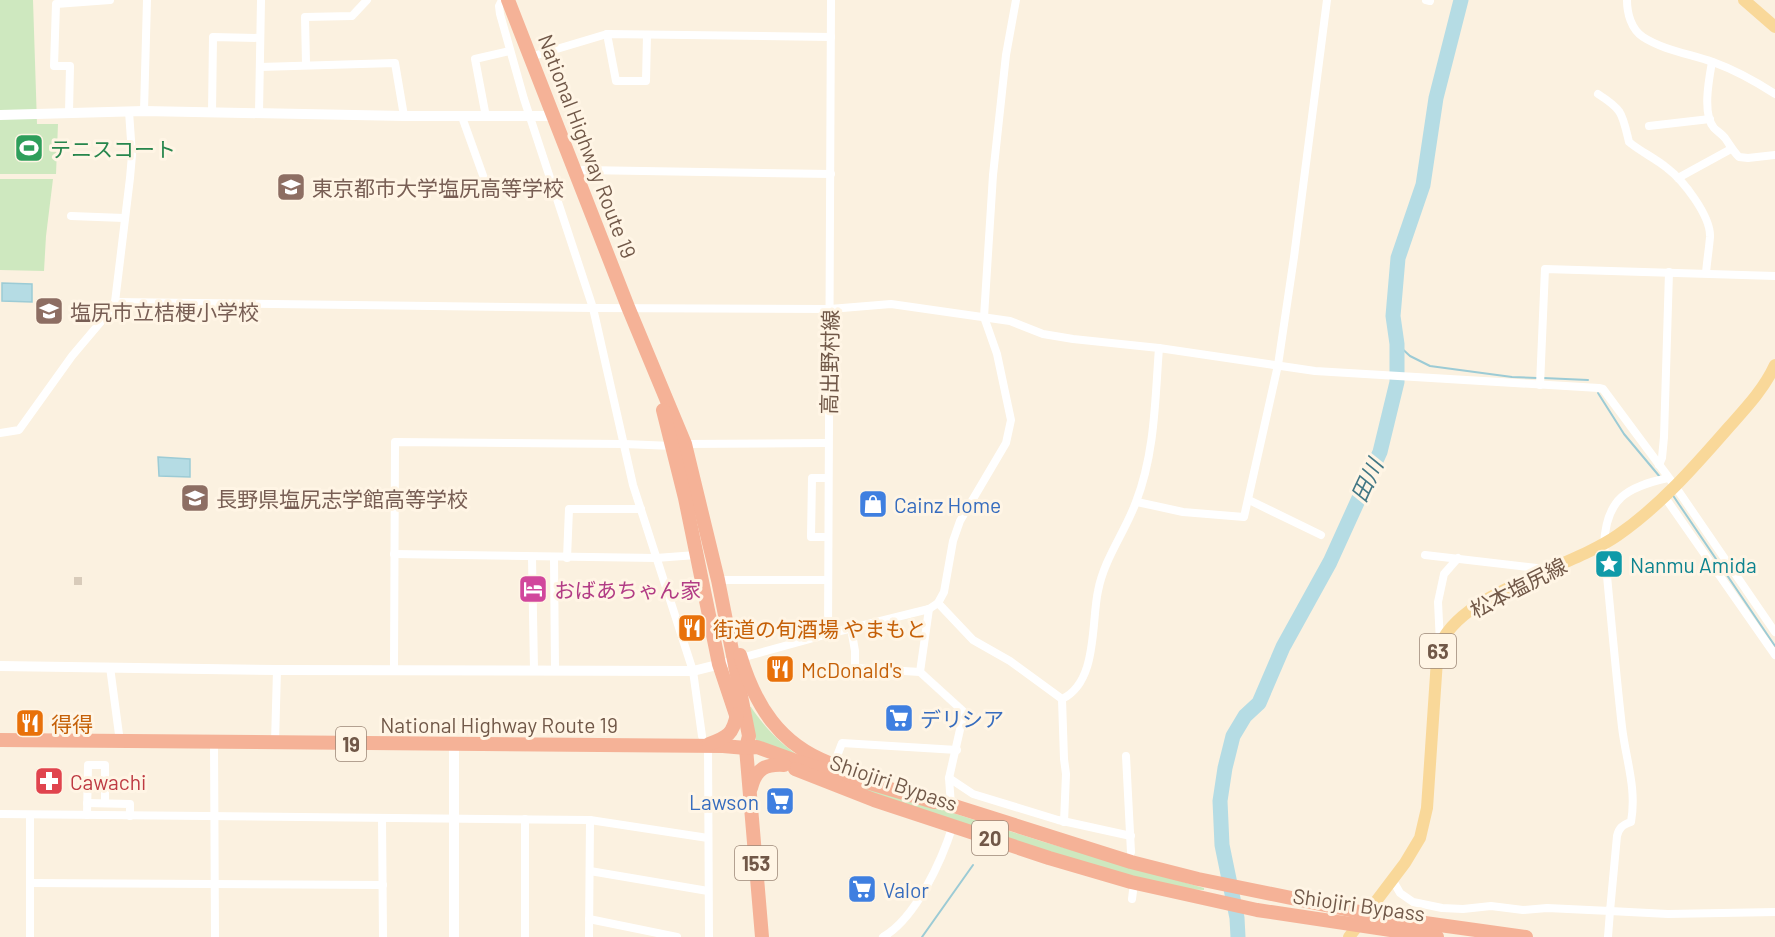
<svg xmlns="http://www.w3.org/2000/svg" width="1775" height="937" font-family="Barlow,'Noto Sans JP',sans-serif">
	<rect width="100%" height="100%" fill="#fbf1e0"/>
	<g fill="#cee8bf">
		<polygon points="0,0 33,0 37,124 58,124 56,174 0,174"/>
		<polygon points="0,179 53,179 46,236 44,271 0,270"/>
		<path d="M750,707H751C765,728 780,743 800,757L799,759L756,740Z"/>
		<polygon points="777,757 1044,842 1204,888 1204,890 1181,889 1079,862 878,797"/>
	</g>
	<g fill="#b5dce4" stroke="#9ccbd5" stroke-width="1.5">
		<polygon points="2,283 32,284 32,302 2,301"/>
		<polygon points="158,457 190,459 190,477 159,476"/>
	</g>
	<g fill="none" stroke-linecap="round" stroke-linejoin="round">
		<g stroke="#9ccbd5" stroke-width="2">
			<polyline points="1397,344 1410,356 1430,366 1512,377 1537,378"/>
			<polyline points="1543,378 1588,380"/>
			<polyline points="1598,393 1624,434 1660,477"/>
			<polyline points="1672,494 1775,646"/>
			<polyline points="922,937 973,865"/>
		</g>
		<polyline stroke="#b5dce4" stroke-width="15" points="1238,937 1237,918 1222,845 1220,801 1225,768 1233,736 1245,716 1259,703 1283,647 1330,562 1380,452 1397,382 1397,344 1393,316 1398,258 1423,185 1436,98 1461,0"/>
		<polyline stroke="#d8cbba" stroke-width="8" stroke-dasharray="8 4" stroke-linecap="butt" points="78,585 78,573"/>
		<g stroke="#fff" stroke-width="8">
			<polyline points="502,0 499,6 500,14 524,99 593,308 633,485 693,671 702,736"/>
			<polyline points="1426,0 1430,1"/>
			<path d="M1627,0C1627,13 1631,29 1643,37C1663,50 1690,54 1713,62C1735,70 1755,81 1775,94"/>
			<polyline points="607,34 616,81 646,81 647,35"/>
			<polyline points="530,57 607,34 831,37"/>
			<path d="M1712,62C1709,79 1702,114 1714,128C1718,132 1722,134 1725,138C1730,145 1733,151 1739,157L1748,158L1775,155"/>
			<polyline points="306,64 305,17 352,16 367,0"/>
			<polyline points="260,67 395,63 404,116"/>
			<path d="M1598,94C1623,110 1622,113 1629,142C1641,152 1655,158 1667,168C1683,180 1711,216 1710,237C1709,249 1707,261 1706,273"/>
			<polyline points="144,111 147,0"/>
			<polyline points="69,113 70,66 54,66 56,4 110,0"/>
			<polyline points="212,113 213,37 260,38"/>
			<polyline points="259,113 261,0"/>
			<polyline points="462,117 485,181"/>
			<polyline points="486,117 475,59 510,51"/>
			<polyline points="1649,126 1710,119"/>
			<polyline points="575,172 583,170 831,174"/>
			<polyline points="1678,178 1731,149"/>
			<polyline points="71,216 124,218"/>
			<polyline points="115,302 593,308 830,309 891,304 1010,321 1043,334 1073,339 1159,348 1315,371 1599,388 1603,389 1675,486 1775,632"/>
			<polyline points="1540,385 1545,269 1775,276"/>
			<polyline points="0,433 19,430 72,356 110,311 115,302 130,178 132,155 129,111"/>
			<polyline points="685,444 828,443"/>
			<polyline points="1659,465 1662,458 1664,437 1669,272"/>
			<polyline points="827,478 812,478 811,537 828,537"/>
			<polyline points="1664,496 1775,655"/>
			<polyline points="1249,500 1321,535"/>
			<polyline points="1137,502 1183,512 1244,517 1278,365 1294,257 1327,0"/>
			<polyline points="394,554 656,558 696,555"/>
			<polyline points="1425,555 1545,569"/>
			<polyline points="532,558 534,670"/>
			<polyline points="554,558 555,670"/>
			<polyline points="567,558 569,509 641,509"/>
			<polyline points="718,580 828,580"/>
			<polyline points="938,603 973,640 1010,661 1062,699 1064,759 1066,774 1064,822"/>
			<polyline points="851,628 855,651 855,668 920,672 964,712 949,778 951,805"/>
			<polyline points="828,634 929,609 938,603 944,592 953,541 960,521 1006,443 1011,420 997,354 984,317 993,175 1006,55 1016,0"/>
			<polyline points="1440,643 1438,602 1444,574 1458,558"/>
			<polyline points="741,658 828,634 831,0"/>
			<polyline points="110,667 120,742"/>
			<polyline points="394,669 395,442 624,444 673,446"/>
			<polyline points="920,672 929,609"/>
			<path d="M1062,699C1098,682 1091,623 1098,591C1104,559 1125,532 1136,502C1155,453 1155,400 1159,348"/>
			<polyline points="214,741 215,937"/>
			<polyline points="275,743 277,670"/>
			<polyline points="708,746 709,937"/>
			<polyline points="1126,756 1131,852"/>
			<polyline points="834,764 842,743 957,750"/>
			<polyline points="949,778 973,794 1058,820 1131,836"/>
			<polyline points="87,803 130,804 130,816"/>
			<polyline points="0,814 590,820 589,937"/>
			<polyline points="30,815 30,937"/>
			<polyline points="87,815 88,765 105,765 105,803"/>
			<polyline points="382,818 383,937"/>
			<polyline points="590,820 708,838"/>
			<polyline points="590,871 708,891"/>
			<path d="M1392,879L1400,893L1413,902L1442,908L1463,909L1491,906L1523,910L1547,908L1610,911L1617,836C1619,828 1622,825 1631,822C1637,788 1626,761 1622,727C1615,666 1610,605 1604,545C1606,498 1627,487 1668,478"/>
			<polyline points="30,883 383,885"/>
			<polyline points="1132,899 1133,891"/>
			<polyline points="589,919 677,937"/>
			<polyline points="525,937 525,819"/>
			<path d="M883,937C916,918 942,860 953,825"/>
			<polyline points="1608,937 1610,911 1668,914 1775,912"/>
		</g>
		<g stroke="#fff" stroke-width="10">
			<polyline points="0,115 144,111 404,116 553,116"/>
			<polyline points="0,666 277,670 693,671 725,663"/>
			<polyline points="454,937 454,744"/>
		</g>
		<g stroke="#f9d899" stroke-width="12">
			<polyline points="1744,0 1775,27"/>
			<path d="M1349,937L1405,863L1420,838L1427,808L1437,660C1438,655 1438,648 1441,643C1465,591 1571,568 1618,535C1660,506 1695,466 1729,427C1746,408 1764,389 1775,365"/>
		</g>
		<g stroke="#f5b297" stroke-width="14">
			<polyline points="508,0 628,307 685,444 718,580 749,736 746,748 762,937"/>
			<polyline points="663,410 685,498 719,664 737,718"/>
			<path d="M740,655C755,705 779,744 829,763"/>
			<polyline points="0,740 723,746 746,748 757,747 799,762 934,802 938,801 951,805 1131,862 1198,879 1389,918 1526,937"/>
			<path d="M709,744C728,737 733,734 737,714"/>
			<polyline points="795,769 874,800 1049,858 1131,882 1257,910 1437,937"/>
			<path d="M751,788C756,768 766,764 784,765"/>
		</g>
	</g>
	<defs>
		<g id="stadium-square" transform="scale(1.5)"><rect x="-9" y="-9" width="18" height="18" rx="4" fill="#2e9e5b" stroke="#fff5e5"/><path d="M0-5a6.5 5 0 1 0 0 10a6.5 5 0 1 0 0-10ZM-3.5-1.8h7v3.6h-7Z" fill="#fff"/></g>
		<g id="school-square" transform="scale(1.5)"><rect x="-9" y="-9" width="18" height="18" rx="4" fill="#8d6e63" stroke="#fff5e5"/><path d="M0-5L7-2L0 1L-7-2ZM-4 1L0 2.5L4 1V4Q0 6-4 4Z" fill="#fff"/></g>
		<g id="shop-square" transform="scale(1.5)"><rect x="-9" y="-9" width="18" height="18" rx="4" fill="#3f7fe0" stroke="#fff5e5"/><path d="M-5-2.5h2.3a2.7 3.5 0 0 1 5.4 0H5L5.5 6h-11ZM-1.5-2.5h3a1.5 2.3 0 0 0-3 0Z" fill="#fff"/></g>
		<g id="sight-square" transform="scale(1.5)"><rect x="-9" y="-9" width="18" height="18" rx="4" fill="#0f9aa8" stroke="#fff5e5"/><path d="M0-6L1.8-2.2L6-1.7L2.9 1.2L3.7 5.4L0 3.3L-3.7 5.4L-2.9 1.2L-6-1.7L-1.8-2.2Z" fill="#fff"/></g>
		<g id="hotel-square" transform="scale(1.5)"><rect x="-9" y="-9" width="18" height="18" rx="4" fill="#d1479c" stroke="#fff5e5"/><path d="M-6-4.5h1.5V1H6V5H4.5V3h-9V5H-6ZM-4 0a1.8 1.8 0 1 1 3.6 0ZM.5 0V-2.5h3Q6-2.5 6 0Z" fill="#fff"/></g>
		<g id="restaurant-square" transform="scale(1.5)"><rect x="-9" y="-9" width="18" height="18" rx="4" fill="#e8710a" stroke="#fff5e5"/><path d="M-5-6h1v4h1v-4h1v4h1v-4h1v5L-1.5 .5V6h-2V.5L-5-1ZM5-6V6H3V1.5H1.5Q1.5-4 5-6Z" fill="#fff"/></g>
		<g id="supermarket-square" transform="scale(1.5)"><rect x="-9" y="-9" width="18" height="18" rx="4" fill="#3f7fe0" stroke="#fff5e5"/><path d="M-6-5.5h2.5l.6 2H6L4.5 2H-2.5L-4.4-4H-6ZM-1.5 3.2a1.3 1.3 0 1 0 .1 0ZM3 3.2a1.3 1.3 0 1 0 .1 0Z" fill="#fff"/></g>
		<g id="pharmacy-square" transform="scale(1.5)"><rect x="-9" y="-9" width="18" height="18" rx="4" fill="#e0444e" stroke="#fff5e5"/><path d="M-2-6h4v4h4v4h-4v4h-4v-4h-4v-4h4Z" fill="#fff"/></g>
	</defs>
	<g fill-rule="evenodd">
		<use href="#stadium-square" x="29" y="148"/>
		<use href="#school-square" x="291" y="187"/>
		<use href="#school-square" x="49" y="311"/>
		<use href="#school-square" x="195" y="498"/>
		<use href="#shop-square" x="873" y="504"/>
		<use href="#sight-square" x="1609" y="564"/>
		<use href="#hotel-square" x="533" y="589"/>
		<use href="#restaurant-square" x="692" y="628"/>
		<use href="#restaurant-square" x="780" y="669"/>
		<use href="#supermarket-square" x="899" y="718"/>
		<use href="#restaurant-square" x="30" y="723"/>
		<use href="#pharmacy-square" x="49" y="781"/>
		<use href="#supermarket-square" x="780" y="801"/>
		<use href="#supermarket-square" x="862" y="889"/>
	</g>
	<g text-anchor="middle" dominant-baseline="central" stroke-width="6" stroke-linejoin="round" paint-order="stroke">
		<g fill="#fff5e5" stroke="#9c8777" stroke-width="1.5">
			<rect x="1420" y="634" width="36" height="34" rx="4.5"/>
			<rect x="336" y="727" width="30" height="34" rx="4.5"/>
			<rect x="972" y="821" width="36" height="34" rx="4.5"/>
			<rect x="735" y="846" width="42" height="34" rx="4.5"/>
		</g>
		<g font-size="20" font-weight="bold" fill="#715848">
			<text x="1438" y="651">63</text>
			<text x="351" y="744">19</text>
			<text x="990" y="838">20</text>
			<text x="756" y="863">153</text>
		</g>
		<g font-size="21" fill="#715848" stroke="#fff5e5">
			<text transform="translate(588 146) rotate(69)">National Highway Route 19</text>
			<text transform="translate(829 362) rotate(-89)">高出野村線</text>
			<text transform="translate(1518 587) rotate(-27)">松本塩尻線</text>
			<text x="499" y="724">National Highway Route 19</text>
			<text transform="translate(894 782) rotate(19)">Shiojiri Bypass</text>
			<text transform="translate(1359 904) rotate(8)">Shiojiri Bypass</text>
		</g>
		<g font-size="21" fill="#27864d" stroke="#fff5e5" text-anchor="start">
			<text x="50" y="148">テニスコート</text>
		</g>
		<g font-size="21" fill="#785e54" stroke="#fff5e5" text-anchor="start">
			<text x="312" y="187">東京都市大学塩尻高等学校</text>
			<text x="70" y="311">塩尻市立桔梗小学校</text>
			<text x="216" y="498">長野県塩尻志学館高等学校</text>
		</g>
		<g font-size="21" fill="#366cbe" stroke="#fff5e5" text-anchor="start">
			<text x="894" y="504">Cainz Home</text>
			<text x="920" y="718">デリシア</text>
			<text x="759" y="801" text-anchor="end">Lawson</text>
			<text x="883" y="889">Valor</text>
		</g>
		<g font-size="21" fill="#0d838f" stroke="#fff5e5" text-anchor="start">
			<text x="1630" y="564">Nanmu Amida</text>
		</g>
		<g font-size="21" fill="#b23c85" stroke="#fff5e5" text-anchor="start">
			<text x="554" y="589">おばあちゃん家</text>
		</g>
		<g font-size="21" fill="#c56008" stroke="#fff5e5" text-anchor="start">
			<text x="713" y="628">街道の旬酒場 やまもと</text>
			<text x="801" y="669">McDonald's</text>
			<text x="51" y="723">得得</text>
		</g>
		<g font-size="21" fill="#be3a42" stroke="#fff5e5" text-anchor="start">
			<text x="70" y="781">Cawachi</text>
		</g>
		<g font-size="22" font-style="italic" fill="#427784" stroke="#fff5e5">
			<text transform="translate(1366 480) rotate(-65)">田川</text>
		</g>
	</g>
</svg>
